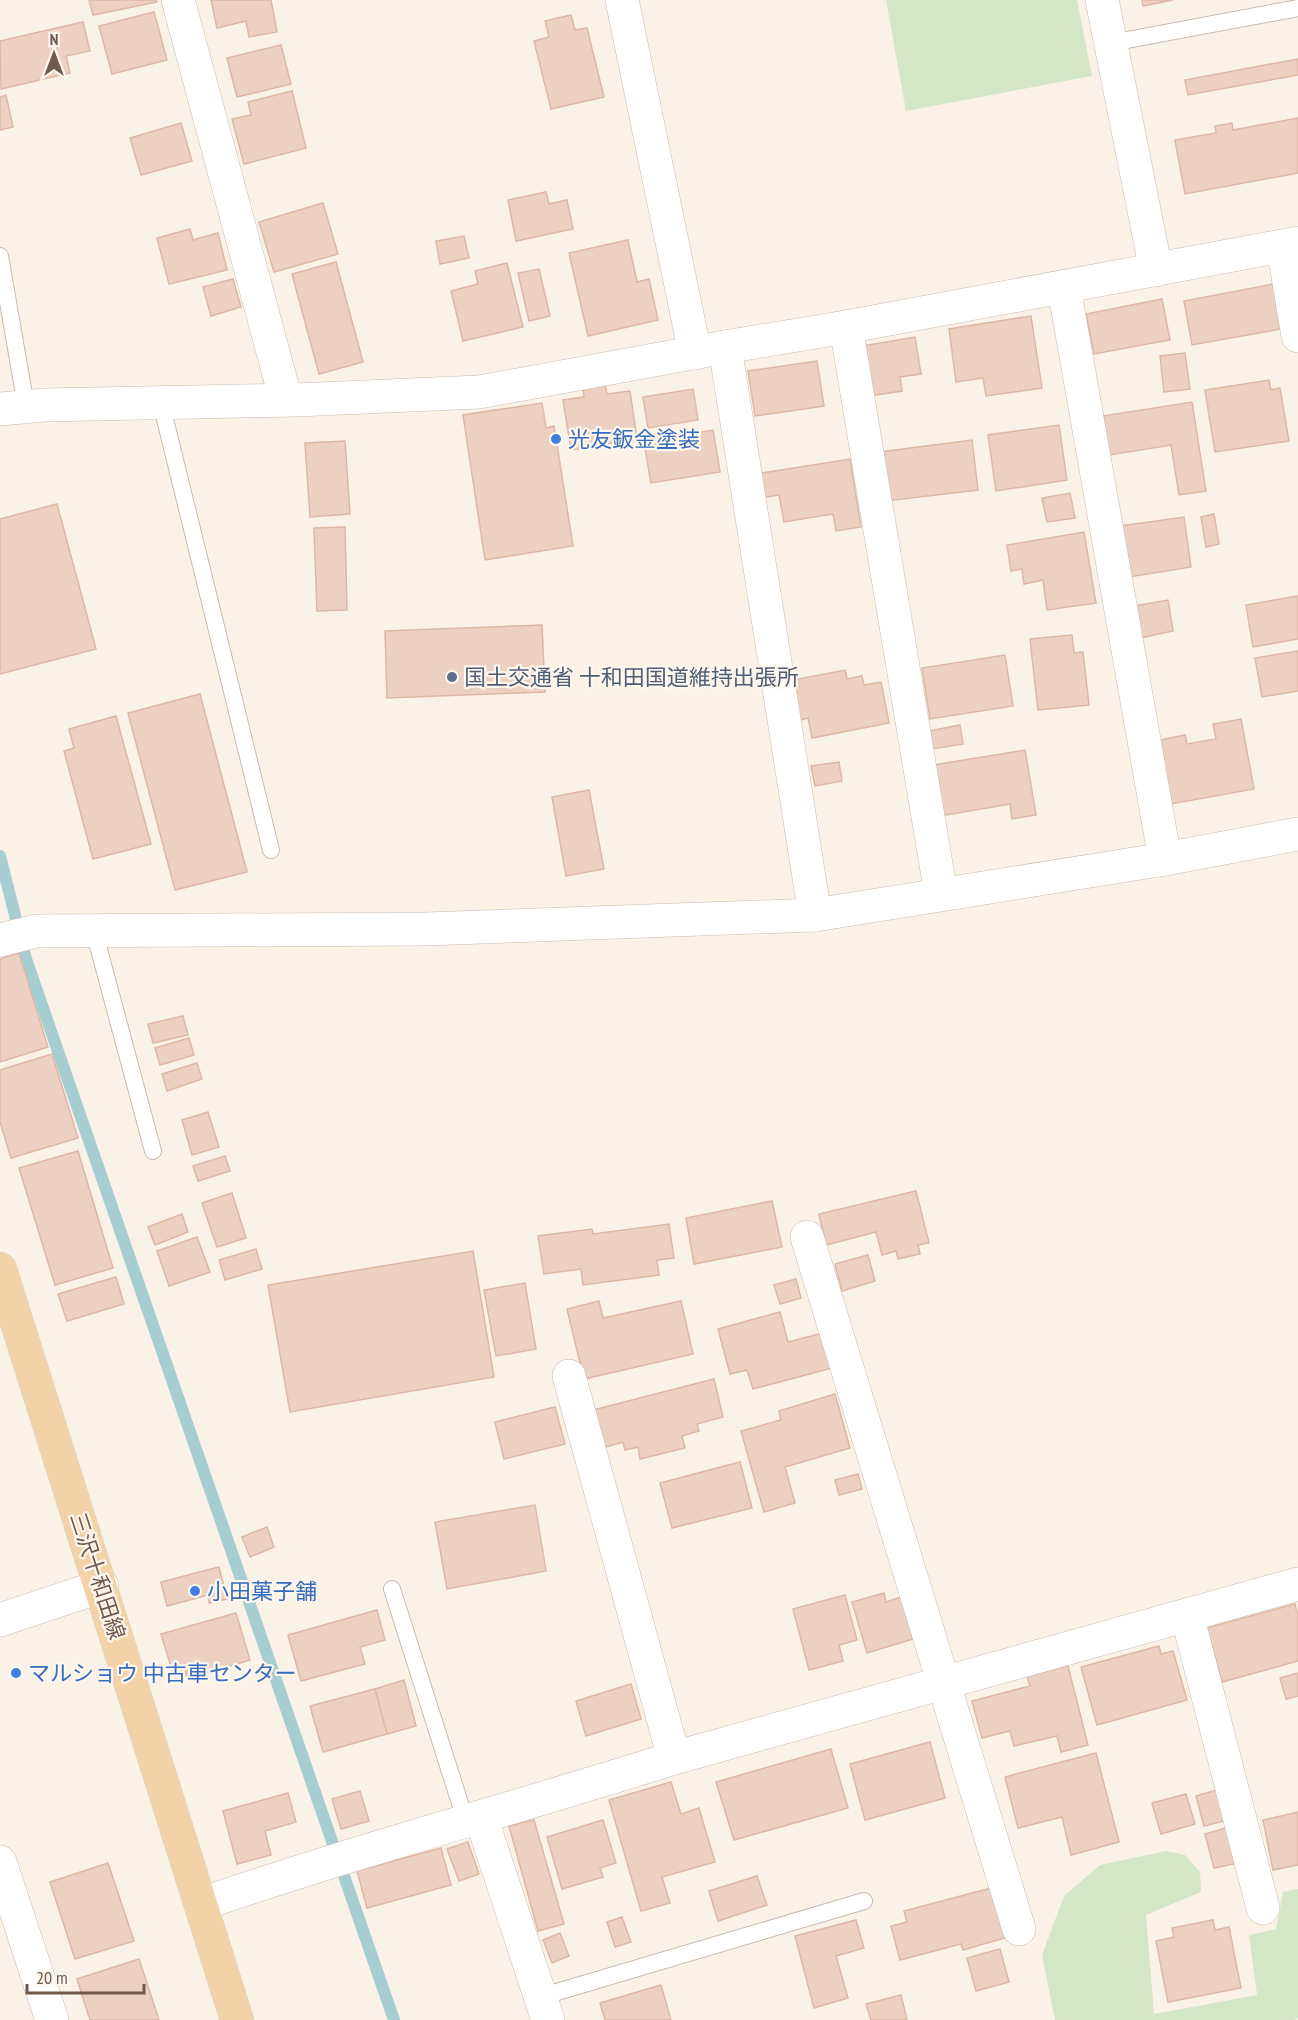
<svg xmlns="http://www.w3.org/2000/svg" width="1298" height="2020" font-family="'PT Sans Narrow','Noto Sans JP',sans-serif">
	<rect width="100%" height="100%" fill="#faf2e7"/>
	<g fill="#d5e6c7">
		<polygon points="886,0 1077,0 1092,76 906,111"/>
		<polygon points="1166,1851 1185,1855 1200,1872 1201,1892 1146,1915 1154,2014 1257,1995 1249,1935 1276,1929 1283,1892 1298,1889 1298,2018 1295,2020 1055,2020 1042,1955 1064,1896 1100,1865"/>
	</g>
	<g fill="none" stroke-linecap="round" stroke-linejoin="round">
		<polyline stroke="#a5cdd2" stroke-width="12" points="0,856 26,959 394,2020"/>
	</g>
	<g fill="#ecd1c2" stroke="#ddb7a4" stroke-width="1.5">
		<polygon points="89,0 156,0 157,2 93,15"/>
		<polygon points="211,0 271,0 277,32 249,37 246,21 217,28"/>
		<polygon points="1142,0 1173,0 1143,6"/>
		<polygon points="154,12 167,60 112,74 99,26"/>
		<polygon points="571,15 575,30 587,28 604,97 551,109 534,41 549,37 545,21"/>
		<polygon points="83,22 90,51 66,56 70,73 1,89 0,41"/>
		<polygon points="281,45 291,84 237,97 227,58"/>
		<polygon points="1298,59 1298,75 1188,95 1185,80"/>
		<polygon points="292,91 306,148 244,164 232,119 251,115 248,102"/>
		<polygon points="6,95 13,127 0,130 0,97"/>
		<polygon points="1298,118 1298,173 1185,194 1175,140 1216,133 1215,126 1232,123 1233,130"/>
		<polygon points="181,123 192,161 141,175 130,138"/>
		<polygon points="546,192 549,204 567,200 573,229 516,241 508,200"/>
		<polygon points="323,203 338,254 274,272 259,222"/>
		<polygon points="190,229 193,240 218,233 227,270 169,284 157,238"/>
		<polygon points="464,236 469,258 440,264 436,241"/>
		<polygon points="628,240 637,282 649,279 658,320 588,336 569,253"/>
		<polygon points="336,262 363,362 319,374 292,274"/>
		<polygon points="507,263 523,327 463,341 451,291 478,284 475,271"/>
		<polygon points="539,269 550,316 529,321 518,273"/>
		<polygon points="233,279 241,307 211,316 203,287"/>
		<polygon points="1273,284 1281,329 1192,345 1184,301"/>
		<polygon points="1162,299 1170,340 1094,354 1086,314"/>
		<polygon points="1031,316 1042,388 986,396 983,378 956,382 949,329"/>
		<polygon points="915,337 921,374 900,377 902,391 870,396 862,346"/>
		<polygon points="1185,353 1190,389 1164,392 1160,356"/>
		<polygon points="817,361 824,406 755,416 748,371"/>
		<polygon points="1269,380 1271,390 1280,388 1289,441 1215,452 1205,390"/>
		<polygon points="605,385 607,394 630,391 637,439 571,450 563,400 584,397 583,389"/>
		<polygon points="693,389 698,420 648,428 643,397"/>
		<polygon points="1192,402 1206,491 1179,495 1171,445 1109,455 1103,416"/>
		<polygon points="542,403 546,428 554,426 573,546 485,560 463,415"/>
		<polygon points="1059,425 1067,480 996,491 988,435"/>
		<polygon points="713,430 720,472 651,483 644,442"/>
		<polygon points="972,440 978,490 886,501 880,452"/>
		<polygon points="345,441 350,514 310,517 305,443"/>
		<polygon points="850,459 861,527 836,531 833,514 784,522 779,495 760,498 756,474"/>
		<polygon points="1070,493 1075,518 1047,522 1042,498"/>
		<polygon points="57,504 96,649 0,674 0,519"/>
		<polygon points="1214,514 1219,544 1206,547 1201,517"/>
		<polygon points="1184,517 1191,567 1129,577 1121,526"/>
		<polygon points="345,527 347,610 317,611 314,528"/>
		<polygon points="1084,532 1096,603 1047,610 1043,580 1024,584 1022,569 1011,571 1007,545"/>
		<polygon points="1298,596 1298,639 1253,647 1246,605"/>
		<polygon points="1168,600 1173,631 1140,638 1134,606"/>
		<polygon points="542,625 545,692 387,698 385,631"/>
		<polygon points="1072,635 1074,653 1083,652 1089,705 1038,710 1030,639"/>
		<polygon points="1298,651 1298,691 1262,697 1255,658"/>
		<polygon points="1005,655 1013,706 930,719 922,668"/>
		<polygon points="845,670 847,679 862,676 864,685 881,682 889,723 812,738 808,718 796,721 788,681"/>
		<polygon points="200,694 247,872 175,890 128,713"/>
		<polygon points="116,716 151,844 93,859 64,751 74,748 69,729"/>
		<polygon points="1241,719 1254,789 1171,804 1160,740 1185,735 1187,744 1216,739 1213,724"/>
		<polygon points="960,725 963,744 933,749 929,731"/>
		<polygon points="1025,750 1036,815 1012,819 1010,804 941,816 933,765"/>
		<polygon points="839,762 842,781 815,786 811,766"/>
		<polygon points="589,790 604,869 566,876 552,797"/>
		<polygon points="19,953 48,1047 0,1062 0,959"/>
		<polygon points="183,1016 188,1035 153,1043 148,1024"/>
		<polygon points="189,1038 194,1055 160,1065 155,1048"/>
		<polygon points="52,1054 78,1138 11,1158 0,1122 0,1070"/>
		<polygon points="197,1063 202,1079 167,1091 162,1074"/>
		<polygon points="208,1112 219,1147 192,1155 182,1120"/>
		<polygon points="78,1151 113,1268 55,1285 19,1168"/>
		<polygon points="225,1156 230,1171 198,1181 193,1166"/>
		<polygon points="916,1191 929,1243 918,1245 920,1254 898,1259 896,1251 882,1255 876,1232 826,1245 819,1214"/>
		<polygon points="232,1193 246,1238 217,1247 202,1203"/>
		<polygon points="772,1201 782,1247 694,1264 686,1218"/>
		<polygon points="182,1214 188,1232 155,1245 148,1227"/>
		<polygon points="669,1224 674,1258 657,1260 659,1275 583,1285 581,1269 544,1274 538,1236 592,1229 593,1234"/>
		<polygon points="197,1237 210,1272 169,1286 157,1251"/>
		<polygon points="256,1249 262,1269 225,1280 219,1260"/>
		<polygon points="473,1251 494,1377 290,1412 268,1285"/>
		<polygon points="868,1255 875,1281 842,1291 835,1264"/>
		<polygon points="116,1277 124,1304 67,1321 58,1294"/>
		<polygon points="796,1279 801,1298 780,1304 774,1285"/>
		<polygon points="525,1283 536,1349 496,1356 484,1290"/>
		<polygon points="599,1301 603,1318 681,1301 693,1354 584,1379 567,1309"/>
		<polygon points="780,1312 788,1342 823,1333 832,1368 753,1389 747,1370 730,1374 718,1329"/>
		<polygon points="714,1379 723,1417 697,1424 699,1431 682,1436 685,1448 640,1459 638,1447 625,1450 623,1442 602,1448 593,1410"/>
		<polygon points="835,1394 850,1448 785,1467 795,1503 764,1512 741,1431 781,1420 779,1411"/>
		<polygon points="555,1407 565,1444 504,1459 495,1422"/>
		<polygon points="740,1462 752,1508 672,1528 660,1483"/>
		<polygon points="858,1474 862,1489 839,1495 835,1480"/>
		<polygon points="535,1505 546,1571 447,1589 435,1522"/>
		<polygon points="267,1527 274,1547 250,1557 242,1537"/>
		<polygon points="219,1567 227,1599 209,1603 208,1595 167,1606 161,1582"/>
		<polygon points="884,1593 886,1602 901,1597 913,1639 867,1653 852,1602"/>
		<polygon points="845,1595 857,1640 839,1645 843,1661 809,1670 793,1609"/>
		<polygon points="1295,1604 1298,1616 1298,1661 1222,1682 1207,1628"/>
		<polygon points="377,1610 385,1640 360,1647 365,1664 301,1681 288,1635"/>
		<polygon points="236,1613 250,1660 187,1679 185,1669 173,1673 161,1634"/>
		<polygon points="1159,1646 1161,1654 1173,1651 1187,1700 1097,1725 1081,1667"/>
		<polygon points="1068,1666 1088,1745 1061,1752 1057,1736 1014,1746 1010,1731 982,1738 972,1701 1030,1686 1027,1676"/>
		<polygon points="1298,1673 1298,1696 1286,1699 1280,1678"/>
		<polygon points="404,1680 416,1726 387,1734 375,1689"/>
		<polygon points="631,1684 641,1719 586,1736 576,1701"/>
		<polygon points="375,1689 387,1734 323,1752 310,1706"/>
		<polygon points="930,1742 945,1798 865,1820 850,1764"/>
		<polygon points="831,1749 848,1808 734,1840 716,1782"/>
		<polygon points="1096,1753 1119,1842 1071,1855 1062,1817 1018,1828 1005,1777"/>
		<polygon points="671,1782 681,1814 699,1808 715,1862 662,1877 670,1903 641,1911 609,1800"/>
		<polygon points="1217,1790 1224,1821 1204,1826 1196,1796"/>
		<polygon points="360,1791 369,1821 341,1829 332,1799"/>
		<polygon points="288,1793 296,1822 265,1831 271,1855 237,1864 223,1811"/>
		<polygon points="1186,1794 1195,1824 1161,1834 1152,1803"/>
		<polygon points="1298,1812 1298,1865 1273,1870 1263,1820"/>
		<polygon points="534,1820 564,1924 538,1931 509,1826"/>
		<polygon points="603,1820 616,1863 600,1868 603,1877 562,1889 547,1837"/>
		<polygon points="1229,1827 1238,1863 1214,1868 1205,1834"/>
		<polygon points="468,1842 479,1874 459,1881 447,1849"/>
		<polygon points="441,1848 451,1885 367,1908 357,1871"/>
		<polygon points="108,1863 134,1941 75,1959 50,1882"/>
		<polygon points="757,1876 767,1905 718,1921 709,1891"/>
		<polygon points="995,1887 1008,1937 963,1950 961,1944 900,1960 891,1926 907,1922 904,1911"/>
		<polygon points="622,1917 631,1942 615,1947 607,1922"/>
		<polygon points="856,1920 864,1948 836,1956 848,1998 814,2008 795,1936"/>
		<polygon points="1213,1920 1215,1930 1229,1927 1241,1988 1168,2002 1156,1941 1174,1937 1172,1928"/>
		<polygon points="560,1933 569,1956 552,1963 543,1940"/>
		<polygon points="1000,1949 1009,1982 976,1991 967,1958"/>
		<polygon points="139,1959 159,2020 90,2020 77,1979"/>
		<polygon points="661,1985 671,2020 605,2020 600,2003"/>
		<polygon points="901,1995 907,2020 871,2020 866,2004"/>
	</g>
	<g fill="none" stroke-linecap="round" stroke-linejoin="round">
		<g stroke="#cbbaae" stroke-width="18">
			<g id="lane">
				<polyline points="1111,43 1298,8"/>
				<polyline points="0,256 26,406"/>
				<polyline points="161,403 271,850"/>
				<polyline points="94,931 153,1151"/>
				<polyline points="392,1589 466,1822"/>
				<polyline points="540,1997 864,1901"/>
			</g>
		</g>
		<g stroke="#cbbaae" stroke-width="34">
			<g id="street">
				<polyline points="178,0 286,400"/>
				<polyline points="622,0 695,353"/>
				<polyline points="1102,0 1156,270"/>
				<polyline points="1283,246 1298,336"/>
				<polyline points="1064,288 1165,859"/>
				<polyline points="846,327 941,894"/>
				<polyline points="725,347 815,915"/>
				<polyline points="0,409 44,405 296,400 479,392 725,347 846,327 1298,243"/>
				<polyline points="0,940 36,931 426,929 815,915 1165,859 1298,834"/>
				<polyline points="807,1237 1019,1929"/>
				<polyline points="569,1376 674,1758"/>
				<polyline points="1187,1615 1263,1908"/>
				<polyline points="0,1620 102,1586"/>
				<polyline points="481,1817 548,2020"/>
				<polyline points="0,1862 52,2020"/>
				<path d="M202,1904C357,1850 517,1808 674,1758L1298,1584"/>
			</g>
		</g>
		<g stroke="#d7d1cd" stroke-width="34">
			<polyline id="primary" points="0,1269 237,2020"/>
		</g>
		<use href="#lane" stroke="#fff" stroke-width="16"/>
		<use href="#street" stroke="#fff" stroke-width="33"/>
		<use href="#primary" stroke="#f1d3a7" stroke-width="33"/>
	</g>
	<g fill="#3f7fe0" stroke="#fdf6ed" stroke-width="2">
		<circle cx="556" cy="439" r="6"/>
		<circle cx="195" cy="1591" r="6"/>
		<circle cx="16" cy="1673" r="6"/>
	</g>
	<circle fill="#5c6f8a" stroke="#fdf6ed" stroke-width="2" cx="452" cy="677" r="6"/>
	<g text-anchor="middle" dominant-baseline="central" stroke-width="4.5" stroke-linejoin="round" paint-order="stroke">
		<g font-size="22" fill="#366cbe" stroke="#fdf6ed" text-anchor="start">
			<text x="568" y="439">光友鈑金塗装</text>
			<text x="207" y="1591">小田菓子舗</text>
			<text x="28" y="1673">マルショウ 中古車センター</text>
		</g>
		<g font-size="22" fill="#4e5e75" stroke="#fdf6ed" text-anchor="start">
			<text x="464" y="677">国土交通省 十和田国道維持出張所</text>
		</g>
		<g font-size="22" fill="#71594e" stroke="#fdf6ed">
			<text transform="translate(98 1576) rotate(72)">三沢十和田線</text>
		</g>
	</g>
	<g transform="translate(54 54)" stroke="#fdf6ed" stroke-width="4.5" paint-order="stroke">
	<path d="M0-4.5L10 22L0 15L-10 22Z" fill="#71594e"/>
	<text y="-9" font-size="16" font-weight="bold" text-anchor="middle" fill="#71594e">N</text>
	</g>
	<path d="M27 1984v9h117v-9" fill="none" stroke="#71594e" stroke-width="3"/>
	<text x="36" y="1984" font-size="18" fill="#71594e" stroke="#fdf6ed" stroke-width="4.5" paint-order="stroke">20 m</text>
</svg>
